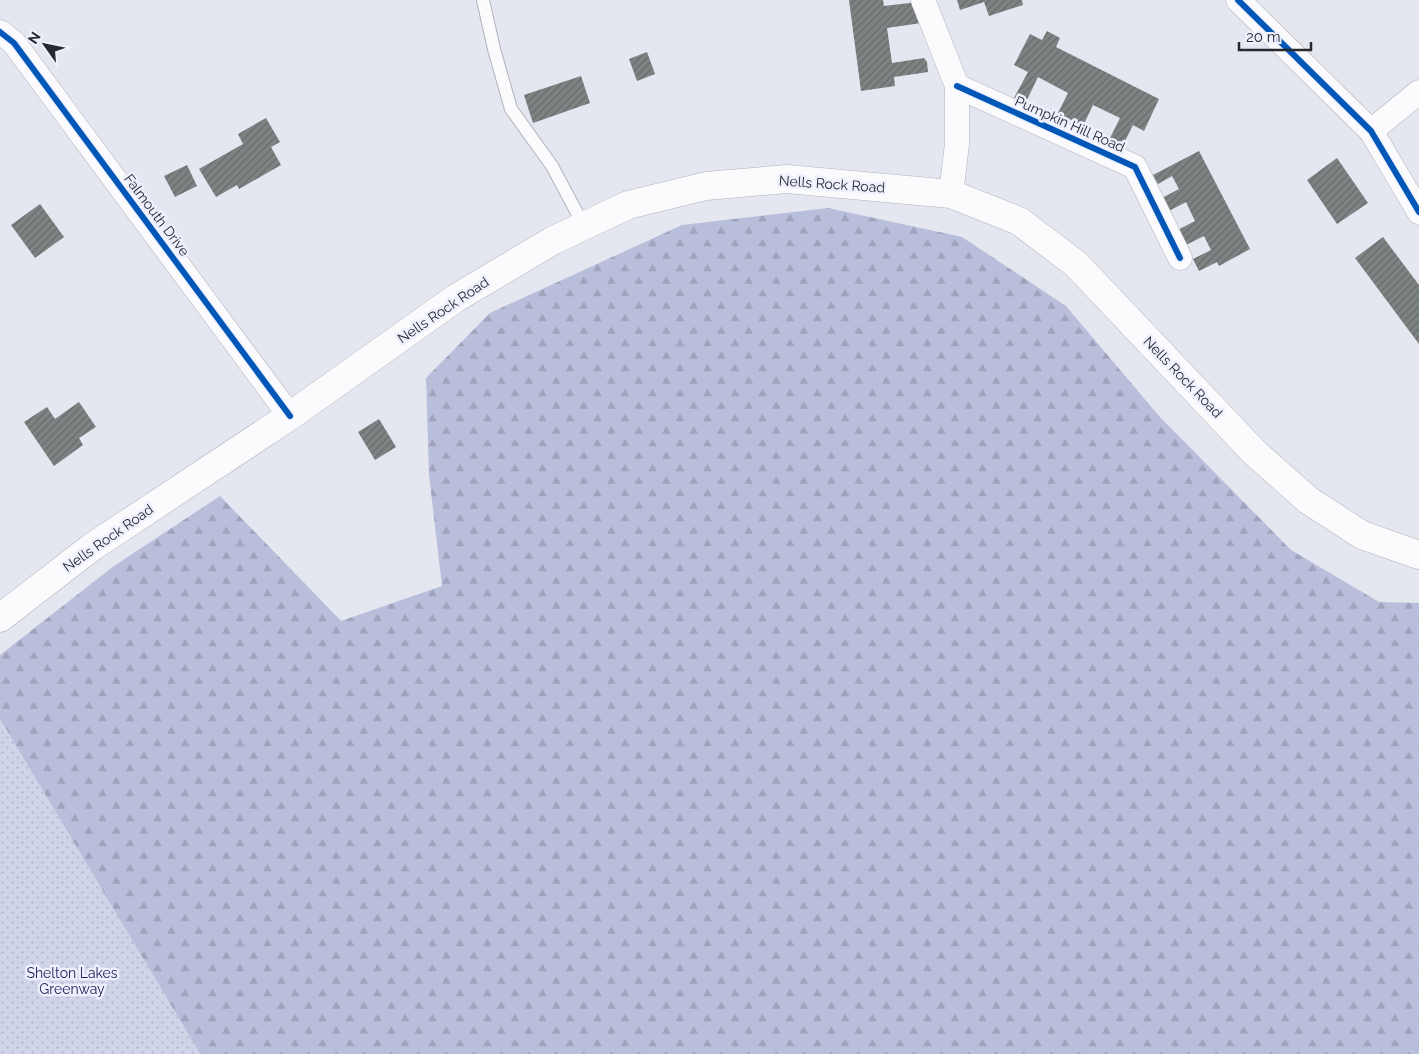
<svg xmlns="http://www.w3.org/2000/svg" width="1419" height="1054" font-family="Raleway,sans-serif">
	<defs>
		<pattern id="forest-firs" width="22" height="20" patternUnits="userSpaceOnUse" patternTransform="scale(1.25)"><rect width="22" height="20" fill="#b9bedb"/><path d="M5 1l3.5 6h-7zM16 11l3.5 6h-7z" fill="#9fa3bc"/></pattern>
		<pattern id="park-dots" width="8" height="8" patternUnits="userSpaceOnUse" patternTransform="scale(1.25)"><rect width="8" height="8" fill="#d0d4e9"/><path d="M2 2h.1M6 6h.1" fill="none" stroke="#b3b6c8" stroke-width="1.8" stroke-linecap="round"/></pattern>
		<pattern id="building-hatch" width="6" height="6" patternUnits="userSpaceOnUse" patternTransform="scale(1.25)"><rect width="6" height="6" fill="#7c8382"/><path d="M-1 1l2-2M0 6l6-6M5 7l2-2" fill="none" stroke="#666b6b"/></pattern>
	</defs>
	<rect width="100%" height="100%" fill="#e4e6f0"/>
	<polygon fill="url(#forest-firs)" points="828,208 962,237 1066,306 1159,416 1291,550 1379,602 1419,603 1419,1054 200,1054 0,719 0,655 114,566 220,496 341,621 442,586 429,475 426,378 490,313 682,225"/>
	<polygon fill="url(#park-dots)" points="0,719 200,1054 0,1054"/>
	<g fill="url(#building-hatch)">
		<polygon points="849,0 883,0 884,6 918,2 921,23 887,28 892,63 924,58 927,62 928,72 894,77 895,86 861,91"/>
		<polygon points="957,0 1022,0 1023,5 989,16 984,2 960,10"/>
		<polygon points="1047,31 1060,38 1056,47 1159,99 1144,131 1133,125 1121,149 1108,142 1120,118 1093,105 1083,126 1058,113 1068,93 1038,77 1025,104 1014,98 1028,72 1014,65 1030,34 1042,40"/>
		<polygon points="647,52 655,74 637,81 629,59"/>
		<polygon points="581,76 590,103 533,123 524,95"/>
		<polygon points="266,118 280,142 271,147 281,165 239,189 237,185 216,197 199,169 243,144 238,134"/>
		<polygon points="1199,151 1250,249 1219,266 1217,262 1199,271 1193,259 1211,250 1204,236 1182,247 1174,232 1195,221 1186,202 1167,212 1160,199 1179,189 1172,176 1158,184 1153,175"/>
		<polygon points="1337,158 1368,203 1337,224 1307,180"/>
		<polygon points="187,165 197,186 175,197 164,176"/>
		<polygon points="40,204 64,237 35,258 11,225"/>
		<polygon points="1383,237 1419,285 1419,344 1355,258"/>
		<polygon points="79,402 96,427 79,438 83,445 54,466 24,422 47,407 55,419"/>
		<polygon points="379,419 396,447 375,460 358,432"/>
	</g>
	<g fill="none" stroke-linecap="round" stroke-linejoin="round">
		<g stroke="#b2b3bb" stroke-width="14">
			<polyline id="service" points="483,0 494,49 511,109 552,166 584,226"/>
		</g>
		<g stroke="#b2b3bb" stroke-width="25">
			<g id="minor">
				<polyline points="923,0 957,86 957,144 951,194"/>
				<polyline points="1238,0 1371,131 1419,212"/>
				<polyline points="0,32 14,43 290,416"/>
				<polyline points="957,86 1135,167 1180,258"/>
				<polyline points="1371,131 1419,92"/>
			</g>
		</g>
		<g stroke="#b2b3bb" stroke-width="29">
			<polyline id="secondary" points="0,618 92,547 290,416 456,298 552,241 628,205 706,186 787,179 951,194 1019,221 1076,264 1254,452 1308,500 1362,535 1419,555"/>
		</g>
		<use href="#service" stroke="#fbfbfd" stroke-width="12"/>
		<use href="#minor" stroke="#fbfbfd" stroke-width="24"/>
		<use href="#secondary" stroke="#fbfbfd" stroke-width="28"/>
		<g stroke="#eef0fe" stroke-width="9">
			<g id="cycleway">
				<polyline points="1238,0 1371,131 1419,212"/>
				<polyline points="0,32 14,43 290,416"/>
				<polyline points="957,86 1135,167 1180,258"/>
			</g>
		</g>
		<use href="#cycleway" stroke="#0057b8" stroke-width="6"/>
	</g>
	<g text-anchor="middle" dominant-baseline="central" stroke-width="5" stroke-linejoin="round" paint-order="stroke">
		<g font-size="14" fill="#28292f" stroke="#eef0fe">
			<text transform="translate(1070 124) rotate(24)">Pumpkin Hill Road</text>
			<text transform="translate(832 184) rotate(4)">Nells Rock Road</text>
			<text transform="translate(157 215) rotate(53)">Falmouth Drive</text>
			<text transform="translate(443 310) rotate(-34)">Nells Rock Road</text>
			<text transform="translate(1183 377) rotate(46)">Nells Rock Road</text>
			<text transform="translate(108 538) rotate(-35)">Nells Rock Road</text>
		</g>
		<g font-size="14" fill="#20235a" stroke="#eef0fe">
			<text x="72" y="973">Shelton Lakes<tspan x="72" dy="16">Greenway</tspan></text>
		</g>
	</g>
	<g transform="translate(45 45) rotate(303)" stroke="#eef0fe" stroke-width="4" paint-order="stroke">
	<path d="M0-4L9 19L0 12L-9 19Z" fill="#28292f"/>
	<text y="-8" font-size="14" font-weight="bold" text-anchor="middle" fill="#28292f">N</text>
	</g>
	<path d="M1239 42v8h72v-8" fill="none" stroke="#28292f" stroke-width="2.5"/>
	<text x="1246" y="42" font-size="15" fill="#28292f" stroke="#eef0fe" stroke-width="4" paint-order="stroke">20 m</text>
</svg>
